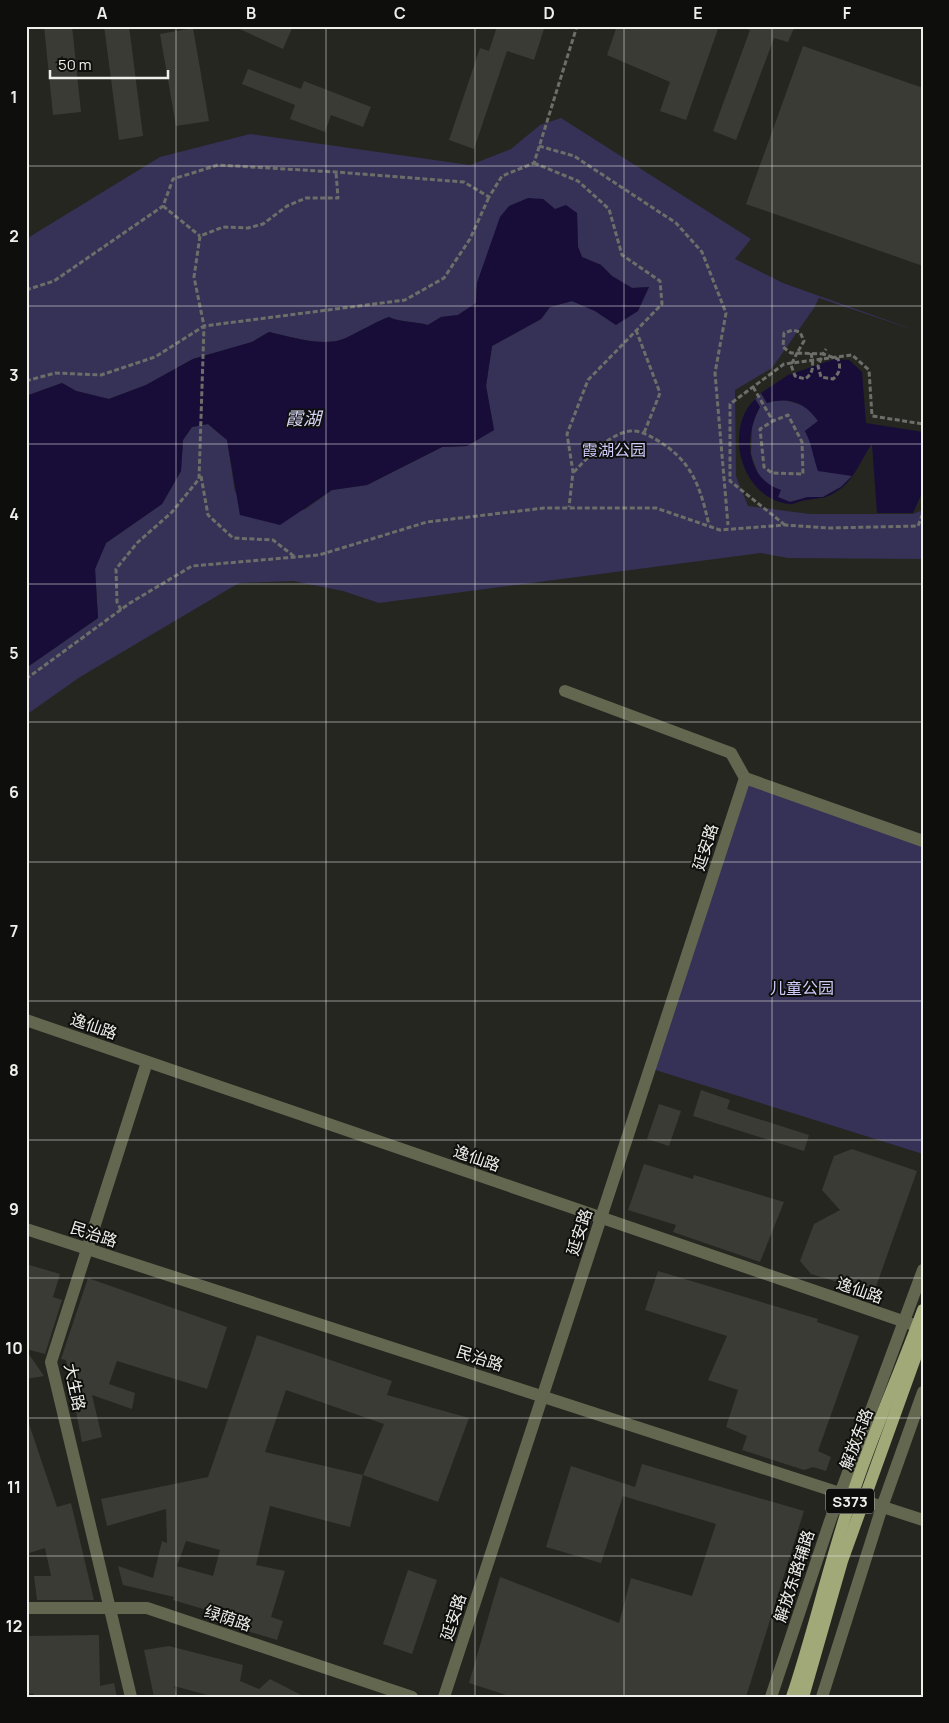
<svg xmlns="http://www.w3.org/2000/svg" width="949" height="1723" font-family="Manrope,'Noto Sans SC',sans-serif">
	<rect width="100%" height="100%" fill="#252620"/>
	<g fill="#363156">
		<path d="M561,118L751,239L735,259L783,283L923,333L819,298L814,308L772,368L735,390L736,476L748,506L810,514H913L923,510V559L788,558L761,553L379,603L343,591L293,581L239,583L80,677L26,715V668L98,618L95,569L106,543L162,504L181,471L183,440L192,427L208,424L227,440L235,492L304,510L332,490L367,485L442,447L467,446L494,430L486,386L492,346L541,319L550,307L572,301L595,311L616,325L649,287L632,288L612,276L601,265L582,257L578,247L577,213L555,209L543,199L494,236L477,283L476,303L458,315L441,317L428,325C414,321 402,323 389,317C373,323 361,331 346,338C324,348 292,337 269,332L252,342L193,359L146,385L109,399L76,391L62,383L26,396V239L160,157L250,134L470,165L511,149L540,125Z"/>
		<polygon points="761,393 767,403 782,399 808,407 818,421 805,431 813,445 813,456 853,475 841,487 823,497 808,497 790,502 778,497 759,477 751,454 752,423 760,407 755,399"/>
		<polygon points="745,778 923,841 923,1154 649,1068"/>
	</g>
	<g fill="#180d39">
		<path d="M528,198L543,199L555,209L566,205L577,213L578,247L582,257L601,265L612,276L632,288L649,287L638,311L616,325L595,311L572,301L550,307L541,319L492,346L486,386L494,430L467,446L442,447L367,485L332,490L280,525L240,515L227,440L208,424L192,427L183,440L181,471L162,504L106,543L95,569L98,618L26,668V396L62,383L76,391L109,399L146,385L193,359L252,342L269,332C292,337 324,348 346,338C361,331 373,323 389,317C402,323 414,321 428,325L441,317L458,315L476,303L477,283L500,217L509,206Z"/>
		<path d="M835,359L849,360L862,372L866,423L923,432V491L913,513H877L872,444C861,459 855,479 839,490C826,499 821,498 807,500C801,500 794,505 789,504C741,498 723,430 755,399L760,407C744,436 745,478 781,490L778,497L790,502L808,497H823L841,487L852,476L818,471C813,457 812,444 805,431L818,421C804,402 790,397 767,403L761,393L788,375Z"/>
	</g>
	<g fill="#3a3b34" fill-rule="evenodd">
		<polygon points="44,26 72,26 81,112 53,115"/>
		<polygon points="104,26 129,26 143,136 119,140"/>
		<polygon points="233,26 293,26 283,49"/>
		<polygon points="497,26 545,26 534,60 507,51 474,149 449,140 480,48 489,51"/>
		<polygon points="617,26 719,26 686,120 660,111 670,82 607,55"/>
		<polygon points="747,26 795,26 788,42 774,38 736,140 713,131 750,30 746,29"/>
		<polygon points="193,28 209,121 176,126 160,34"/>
		<polygon points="803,46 923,88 923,266 746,204"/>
		<polygon points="248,69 301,89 304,81 371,107 363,127 331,115 325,132 290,119 295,105 242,84"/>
		<polygon points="701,1090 730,1100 727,1109 809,1135 804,1151 693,1116"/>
		<polygon points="659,1104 681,1111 669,1146 647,1139"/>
		<polygon points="852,1149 917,1171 873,1295 837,1286 838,1282 811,1274 800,1261 814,1224 840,1210 822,1190 834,1156"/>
		<polygon points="644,1164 693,1179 694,1175 784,1202 760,1262 673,1232 676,1225 628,1210"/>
		<polygon points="26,1264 60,1274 53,1297 62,1300 45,1354 26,1349"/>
		<polygon points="658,1271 818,1319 817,1322 859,1336 818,1451 831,1457 826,1471 813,1467 804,1470 742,1450 747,1436 726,1427 738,1390 708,1380 727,1336 645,1310"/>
		<polygon points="88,1278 227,1327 207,1389 117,1361 109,1384 135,1393 132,1409 92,1395 102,1437 82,1442 66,1360 61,1359"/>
		<path d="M257,1335L392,1381L387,1395L469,1418L438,1502L363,1475L350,1527L270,1506L256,1565L285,1571L271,1617L283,1621L277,1640L244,1630L247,1622L173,1600L174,1597L123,1585L118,1566L153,1578L162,1541L167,1543L166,1509L107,1526L101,1499L208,1477ZM286,1390L384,1424L363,1475L265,1452ZM186,1541L220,1550L213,1576L177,1566Z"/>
		<polygon points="26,1350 44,1376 26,1379"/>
		<polygon points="29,1424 57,1507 71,1503 94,1600 37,1600 34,1576 51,1576 45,1548 26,1554 26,1425"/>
		<polygon points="642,1464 804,1511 746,1697 512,1697 469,1683 500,1577 619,1623 631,1578 692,1596 716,1524 623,1496 601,1563 546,1547 571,1466 635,1487"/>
		<polygon points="408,1570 437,1580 412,1654 383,1644"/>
		<polygon points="99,1635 100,1686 114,1683 117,1697 34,1697 34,1694 26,1693 26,1636"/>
		<polygon points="169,1646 243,1665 240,1681 259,1689 270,1679 305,1697 215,1697 174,1686 177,1697 154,1697 144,1650"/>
	</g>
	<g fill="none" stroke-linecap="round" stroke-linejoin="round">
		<g stroke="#6d6e69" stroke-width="3" stroke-dasharray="5 2.5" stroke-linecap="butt">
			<polyline points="539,146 574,156 676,223 702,252 726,313 715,373 728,525"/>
			<polyline points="534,163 578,181 609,209 622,255 660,281 662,304 588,380 567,434 573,472 569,507"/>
			<polyline points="163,206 200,236"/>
			<polyline points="26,290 54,281 163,206 173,179 218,165 336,172 464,182 489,197 502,176 534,163 577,26"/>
			<polyline points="636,330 660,393 644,433"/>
			<polyline points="26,381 55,373 101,375 155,357 204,326 194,277 200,236 223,227 248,228 263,224 287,206 306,198 338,198 336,172"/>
			<polyline points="753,387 773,421 788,415 802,442 803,474 772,473 764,467 760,429 773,421"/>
			<path d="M574,472C588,457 609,434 630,431C639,430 648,435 655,439C692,460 700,486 709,525"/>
			<polyline points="201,476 208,515 233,538 273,540 295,557"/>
			<polyline points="785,525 730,481 730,404 784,364 852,355 869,370 872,416 923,424"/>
			<polyline points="121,610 117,602 116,569 137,543 172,512 199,479 204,326 405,300 444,278 470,239 489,197"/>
			<polyline points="26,679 130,603 192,566 319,555 427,522 544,508 656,508 720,530 785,525 828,528 918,526 923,513"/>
		</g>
		<g stroke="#636750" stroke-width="12">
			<polyline points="565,691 731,753 745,778 923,841"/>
			<polyline points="26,1020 917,1326"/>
			<polyline points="26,1229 923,1520"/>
			<polyline points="26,1608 147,1608 412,1697"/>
			<polyline points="131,1697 51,1362 147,1062"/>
			<polyline points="444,1697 745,778"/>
			<polyline points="771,1697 830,1521 923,1270"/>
			<polyline points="822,1697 882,1507 923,1392"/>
		</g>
		<g stroke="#a0a977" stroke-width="12">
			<path d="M792,1697C814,1631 829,1564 851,1499C872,1435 900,1373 923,1310"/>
			<polyline points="803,1697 842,1561 923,1336"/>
		</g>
		<path stroke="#6d6e69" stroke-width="3" stroke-dasharray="5 2.5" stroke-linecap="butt" d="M811,353C813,364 815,372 805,379L795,376L791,365L797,353H791L783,347L784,333L793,330L800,332L804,341L797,353L823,354L818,366L821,377L833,379C840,373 841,367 838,359L823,354L826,349"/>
	</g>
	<path fill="none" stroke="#eeefeb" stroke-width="1" stroke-opacity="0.55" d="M176,26V1697M326,26V1697M475,26V1697M624,26V1697M772,26V1697M26,166H923M26,306H923M26,444H923M26,584H923M26,722H923M26,862H923M26,1001H923M26,1140H923M26,1278H923M26,1418H923M26,1556H923"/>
	<g text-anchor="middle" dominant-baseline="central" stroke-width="4" stroke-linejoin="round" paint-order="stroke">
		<rect fill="#0e0f0c" stroke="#abaca8" stroke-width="1" x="826" y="1488.5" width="48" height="25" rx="4"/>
		<g font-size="15" font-weight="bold" fill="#eeefeb">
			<text x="850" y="1501">S373</text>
		</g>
		<g font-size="16" fill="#cfccfc" stroke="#0e0f0c">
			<text x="614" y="450">霞湖公园</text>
			<text x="802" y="988">儿童公园</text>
		</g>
		<g font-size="16" fill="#eeefeb" stroke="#0e0f0c">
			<text transform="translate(705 847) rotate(-72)">延安路</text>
			<text transform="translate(94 1026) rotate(19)">逸仙路</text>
			<text transform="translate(477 1158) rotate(19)">逸仙路</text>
			<text transform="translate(579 1232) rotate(-72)">延安路</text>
			<text transform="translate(94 1234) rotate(18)">民治路</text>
			<text transform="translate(860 1290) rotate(19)">逸仙路</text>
			<text transform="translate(480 1358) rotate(18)">民治路</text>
			<text transform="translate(75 1387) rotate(78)">大生路</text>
			<text transform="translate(856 1439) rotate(-69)">解放东路</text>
			<text transform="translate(794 1576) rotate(-72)">解放东路辅路</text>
			<text transform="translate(453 1617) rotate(-72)">延安路</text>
			<text transform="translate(228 1618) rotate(18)">绿荫路</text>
		</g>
		<g font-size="18" font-style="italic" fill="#d7d6f6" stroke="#0e0f0c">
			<text x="303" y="418">霞湖</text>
		</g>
	</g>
	<rect width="949" height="1723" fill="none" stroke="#0e0f0c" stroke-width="55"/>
	<path d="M50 70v8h118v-8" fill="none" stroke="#eeefeb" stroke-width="2.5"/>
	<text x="58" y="70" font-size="15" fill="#eeefeb" stroke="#0e0f0c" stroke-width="4" paint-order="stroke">50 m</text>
	<rect x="28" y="28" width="894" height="1668" fill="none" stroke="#eeefeb" stroke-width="2"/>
	<g font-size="16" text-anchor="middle" font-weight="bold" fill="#eeefeb">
		<text x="102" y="19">A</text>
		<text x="251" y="19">B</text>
		<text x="400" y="19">C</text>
		<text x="549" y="19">D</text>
		<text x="698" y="19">E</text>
		<text x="847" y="19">F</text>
		<text x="14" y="103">1</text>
		<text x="14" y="242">2</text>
		<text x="14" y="381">3</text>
		<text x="14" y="520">4</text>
		<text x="14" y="659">5</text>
		<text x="14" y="798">6</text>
		<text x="14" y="937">7</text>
		<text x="14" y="1076">8</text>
		<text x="14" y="1215">9</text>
		<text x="14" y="1354">10</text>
		<text x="14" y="1493">11</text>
		<text x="14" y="1632">12</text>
	</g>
</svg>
